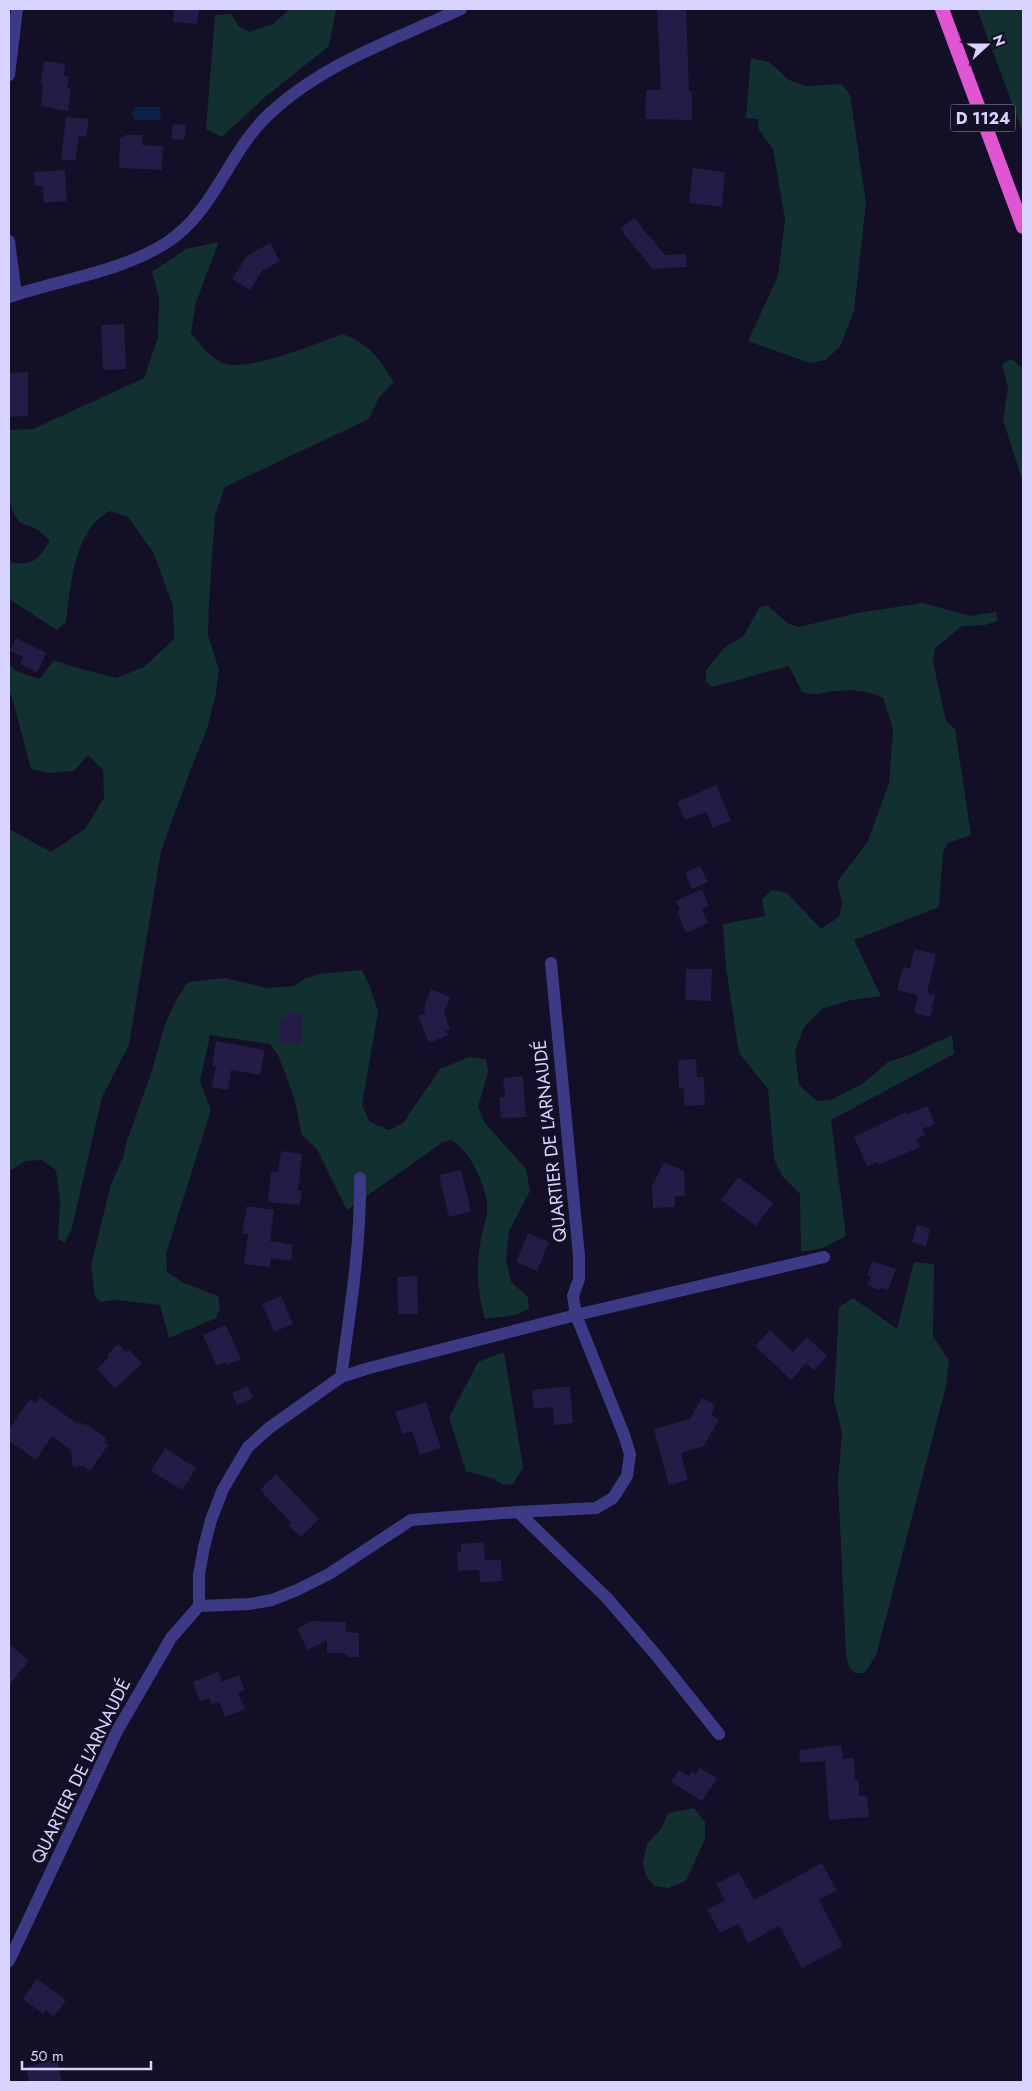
<svg xmlns="http://www.w3.org/2000/svg" width="1032" height="2091" font-family="Jost,sans-serif">
	<rect width="100%" height="100%" fill="#130f26"/>
	<g fill="#12302f">
		<polygon points="290,9 336,9 329,46 265,97 222,137 206,129 215,15 231,14 239,27 250,32 273,24"/>
		<polygon points="977,9 1023,9 1023,133"/>
		<polygon points="751,58 769,62 789,80 806,86 842,84 850,95 866,203 854,311 840,347 825,360 810,363 748,341 778,276 785,219 773,149 759,130 758,119 746,118"/>
		<path d="M219,242L196,302L191,333C200,344 211,360 226,364C251,371 317,343 343,334C374,348 376,355 394,382L379,397L369,419L225,487L215,515L209,602L208,635L219,670L216,693L207,729L189,774L161,851L129,1045L102,1097L72,1228L65,1243L58,1239L60,1200L56,1170L42,1160L26,1161L9,1171V829L51,852L85,829L104,798L103,770L88,755L74,771L49,773L31,769L12,697L9,690V665L18,672L40,679L54,660L70,666L116,678L144,667L174,639L173,606L154,554L128,517L110,511C105,514 99,518 95,522C73,547 70,591 66,622L57,630L9,599V562C33,566 37,561 50,541L38,530L19,522L12,510L9,494V430L33,429L144,378L158,337L159,298L152,272L186,249Z"/>
		<polygon points="1011,359 1023,368 1023,482 1003,420 1008,387 1002,365"/>
		<path d="M923,603L970,616L996,612L998,621L985,625L962,626L935,648L933,662L946,721L955,729L971,835L948,843L943,852L939,907L854,940L881,996L851,1000L822,1009L804,1027L795,1052L799,1085L817,1101L831,1100L862,1084L888,1062L909,1055L952,1035L954,1054L831,1120L846,1236L823,1248L801,1252L800,1194L783,1177L774,1159L768,1089L739,1053L726,968L723,924L765,916L762,899L772,890L787,893L821,929L839,917L842,903L837,882L868,841L889,783L893,729L883,698C868,691 854,689 837,691C821,692 818,697 802,692L789,666L712,687L706,682V670L725,647L744,636L759,608L767,605L789,624L799,627L857,613Z"/>
		<path d="M362,970L370,987L378,1012L362,1105L370,1122L389,1130L403,1123L440,1069L469,1057L486,1059L488,1072L478,1107L485,1123L526,1169L530,1191L509,1231L506,1259L511,1282L528,1297L529,1309L516,1315L485,1319C477,1292 476,1266 481,1239C483,1229 488,1215 487,1205C486,1185 469,1149 451,1140L443,1142L347,1210L317,1149L302,1135L294,1097L279,1057L270,1044L210,1035L200,1081L211,1110L166,1254L167,1272L184,1283L218,1296L220,1308L216,1318L169,1338L160,1305L115,1300L101,1302L95,1296L91,1265L111,1184L123,1158L127,1140L152,1071L165,1024L176,1000L188,982L225,978L267,988L294,986L306,978L319,974Z"/>
		<polygon points="914,1262 934,1264 933,1336 949,1361 946,1386 876,1656 864,1673 855,1673 849,1667 846,1655 838,1481 842,1433 834,1400 839,1307 853,1298 897,1329"/>
		<polygon points="504,1352 523,1467 513,1484 504,1485 492,1478 466,1471 449,1418 478,1362"/>
		<polygon points="694,1808 705,1822 705,1839 686,1881 668,1888 654,1886 646,1876 643,1863 647,1844 661,1829 668,1813"/>
	</g>
	<polygon fill="#0c2248" points="136,107 160,107 161,120 136,120 131,113"/>
	<g fill="#241b47">
		<polygon points="174,9 199,9 197,24 173,22"/>
		<polygon points="657,9 686,9 689,91 692,91 692,120 645,119 646,90 661,90"/>
		<polygon points="44,61 65,64 64,76 69,77 67,88 71,88 68,111 41,106 43,84 41,84"/>
		<polygon points="66,117 89,119 86,137 79,136 75,161 61,159"/>
		<polygon points="173,124 186,125 184,140 171,139"/>
		<polygon points="126,135 143,135 142,145 163,146 162,170 119,168 120,139"/>
		<polygon points="693,168 725,172 722,207 689,203"/>
		<polygon points="65,170 67,201 44,203 43,186 35,186 34,172"/>
		<polygon points="634,218 665,255 686,254 687,267 653,269 620,229"/>
		<polygon points="270,243 280,261 262,271 250,290 232,279 247,256"/>
		<polygon points="124,324 126,369 103,370 101,325"/>
		<polygon points="28,372 28,416 9,417 9,373"/>
		<polygon points="16,638 46,653 37,673 20,664 23,657 10,651"/>
		<polygon points="716,785 731,821 713,828 706,812 685,820 677,802"/>
		<polygon points="700,866 708,882 692,889 685,873"/>
		<polygon points="702,889 709,906 702,909 708,923 686,933 677,912 680,910 676,901"/>
		<polygon points="914,949 936,954 927,993 935,995 930,1017 914,1013 918,995 897,990 903,967 910,969"/>
		<polygon points="686,969 712,969 711,1001 685,1000"/>
		<polygon points="431,989 450,997 444,1013 450,1029 446,1031 448,1035 429,1043 418,1016 425,1013 424,1008"/>
		<polygon points="286,1012 302,1013 301,1044 279,1043 280,1020 286,1020"/>
		<polygon points="216,1041 265,1050 260,1075 231,1070 228,1090 212,1087 216,1066 212,1066"/>
		<polygon points="696,1059 697,1077 704,1077 705,1105 684,1106 684,1088 679,1089 678,1060"/>
		<polygon points="523,1076 526,1117 501,1118 499,1097 505,1097 503,1078"/>
		<polygon points="927,1106 935,1124 922,1129 925,1135 916,1139 920,1147 878,1165 877,1162 867,1166 854,1137 906,1112 905,1115"/>
		<polygon points="281,1151 302,1154 298,1191 302,1191 300,1205 268,1202 271,1172 278,1172"/>
		<polygon points="664,1162 684,1171 685,1196 675,1196 675,1207 653,1208 652,1185"/>
		<polygon points="461,1170 471,1211 449,1217 439,1175"/>
		<polygon points="738,1177 773,1203 756,1226 721,1200"/>
		<polygon points="247,1206 274,1210 270,1241 293,1245 291,1261 271,1258 270,1267 244,1264 248,1234 242,1234"/>
		<polygon points="917,1225 930,1228 926,1246 912,1242"/>
		<polygon points="528,1233 549,1242 537,1271 516,1262"/>
		<polygon points="872,1261 896,1269 888,1290 881,1288 880,1290 867,1285 871,1276 867,1275"/>
		<polygon points="417,1276 418,1314 398,1314 397,1277"/>
		<polygon points="281,1296 293,1324 274,1332 262,1304"/>
		<polygon points="226,1325 241,1359 227,1365 226,1362 217,1366 203,1335"/>
		<polygon points="770,1330 793,1352 807,1337 827,1356 814,1370 806,1363 791,1380 755,1346"/>
		<polygon points="118,1344 126,1352 129,1350 142,1363 115,1389 97,1369 109,1357 107,1355"/>
		<polygon points="248,1386 253,1398 237,1405 232,1393"/>
		<polygon points="570,1386 573,1423 554,1425 553,1407 534,1409 532,1390"/>
		<polygon points="40,1397 78,1424 79,1422 85,1425 86,1424 106,1438 104,1442 108,1445 90,1471 83,1466 73,1467 71,1450 52,1436 36,1460 9,1441 9,1429 30,1399 36,1403"/>
		<polygon points="702,1398 715,1405 711,1415 719,1419 704,1446 681,1453 688,1480 669,1485 654,1429 690,1419"/>
		<polygon points="426,1402 441,1448 420,1455 412,1431 402,1434 395,1412"/>
		<polygon points="165,1448 196,1468 182,1490 151,1471"/>
		<polygon points="276,1474 319,1519 301,1537 289,1526 292,1523 260,1490"/>
		<polygon points="484,1542 485,1560 501,1560 502,1581 480,1582 479,1570 458,1571 457,1552 461,1552 461,1544"/>
		<polygon points="311,1621 346,1622 346,1632 359,1633 359,1657 349,1657 345,1653 327,1653 327,1640 308,1650 297,1629"/>
		<polygon points="9,1644 29,1661 9,1685"/>
		<polygon points="218,1672 222,1682 239,1675 245,1690 238,1693 245,1709 225,1717 219,1702 212,1705 209,1698 200,1701 193,1682"/>
		<polygon points="841,1745 843,1759 854,1758 855,1780 859,1779 859,1796 867,1796 869,1817 829,1820 825,1761 800,1763 799,1750"/>
		<polygon points="700,1768 717,1778 702,1801 671,1782 679,1770 689,1776 691,1771 696,1774"/>
		<polygon points="822,1863 837,1890 819,1900 843,1946 802,1968 779,1926 748,1943 738,1924 720,1933 707,1910 725,1900 716,1884 739,1872 754,1900"/>
		<polygon points="37,1979 66,2000 54,2017 46,2010 43,2014 23,1999"/>
		<polygon points="57,2059 62,2082 29,2082 26,2067"/>
	</g>
	<g fill="none" stroke-linecap="round" stroke-linejoin="round">
		<g stroke="#3d3a85" stroke-width="12">
			<polyline points="9,75 17,9"/>
			<polyline points="9,241 16,294"/>
			<path d="M9,297C61,279 118,273 166,243C212,214 227,157 264,119C318,65 393,40 461,9"/>
			<path d="M341,1377C350,1311 361,1245 360,1178"/>
			<polyline points="518,1512 596,1508 613,1498 627,1476 630,1454 624,1435 576,1315 573,1296 579,1279 579,1256 551,963"/>
			<polyline points="199,1606 250,1604 272,1600 297,1590 329,1574 411,1520 518,1512 607,1598 656,1655 719,1734"/>
			<polyline points="9,1961 117,1731 171,1638 199,1606 199,1575 204,1547 211,1520 223,1489 248,1447 269,1428 341,1377 369,1368 576,1315 824,1257"/>
		</g>
		<polyline stroke="#e055d1" stroke-width="14" points="942,9 1023,227"/>
	</g>
	<g text-anchor="middle" dominant-baseline="central" stroke-width="4" stroke-linejoin="round" paint-order="stroke">
		<rect fill="#130f26" stroke="#9e99be" stroke-width="1" x="950.5" y="104.5" width="65" height="27" rx="4"/>
		<g font-size="16" font-weight="bold" fill="#d9d4ff">
			<text x="983" y="118">D 1124</text>
		</g>
		<g font-size="18" fill="#d9d4ff" stroke="#130f26">
			<text transform="translate(550 1141) rotate(-96)">QUARTIER DE L'ARNAUDÉ</text>
			<text transform="translate(81 1771) rotate(-64)">QUARTIER DE L'ARNAUDÉ</text>
		</g>
	</g>
	<rect width="1032" height="2091" fill="none" stroke="#d9d4ff" stroke-width="20"/>
	<g transform="translate(987 45) rotate(69)" stroke="#130f26" stroke-width="4" paint-order="stroke">
	<path d="M0-4L9 19L0 12L-9 19Z" fill="#d9d4ff"/>
	<text y="-8" font-size="14" font-weight="bold" text-anchor="middle" fill="#d9d4ff">N</text>
	</g>
	<path d="M22 2061v8h129v-8" fill="none" stroke="#d9d4ff" stroke-width="2.5"/>
	<text x="30" y="2061" font-size="15" fill="#d9d4ff" stroke="#130f26" stroke-width="4" paint-order="stroke">50 m</text>
</svg>
